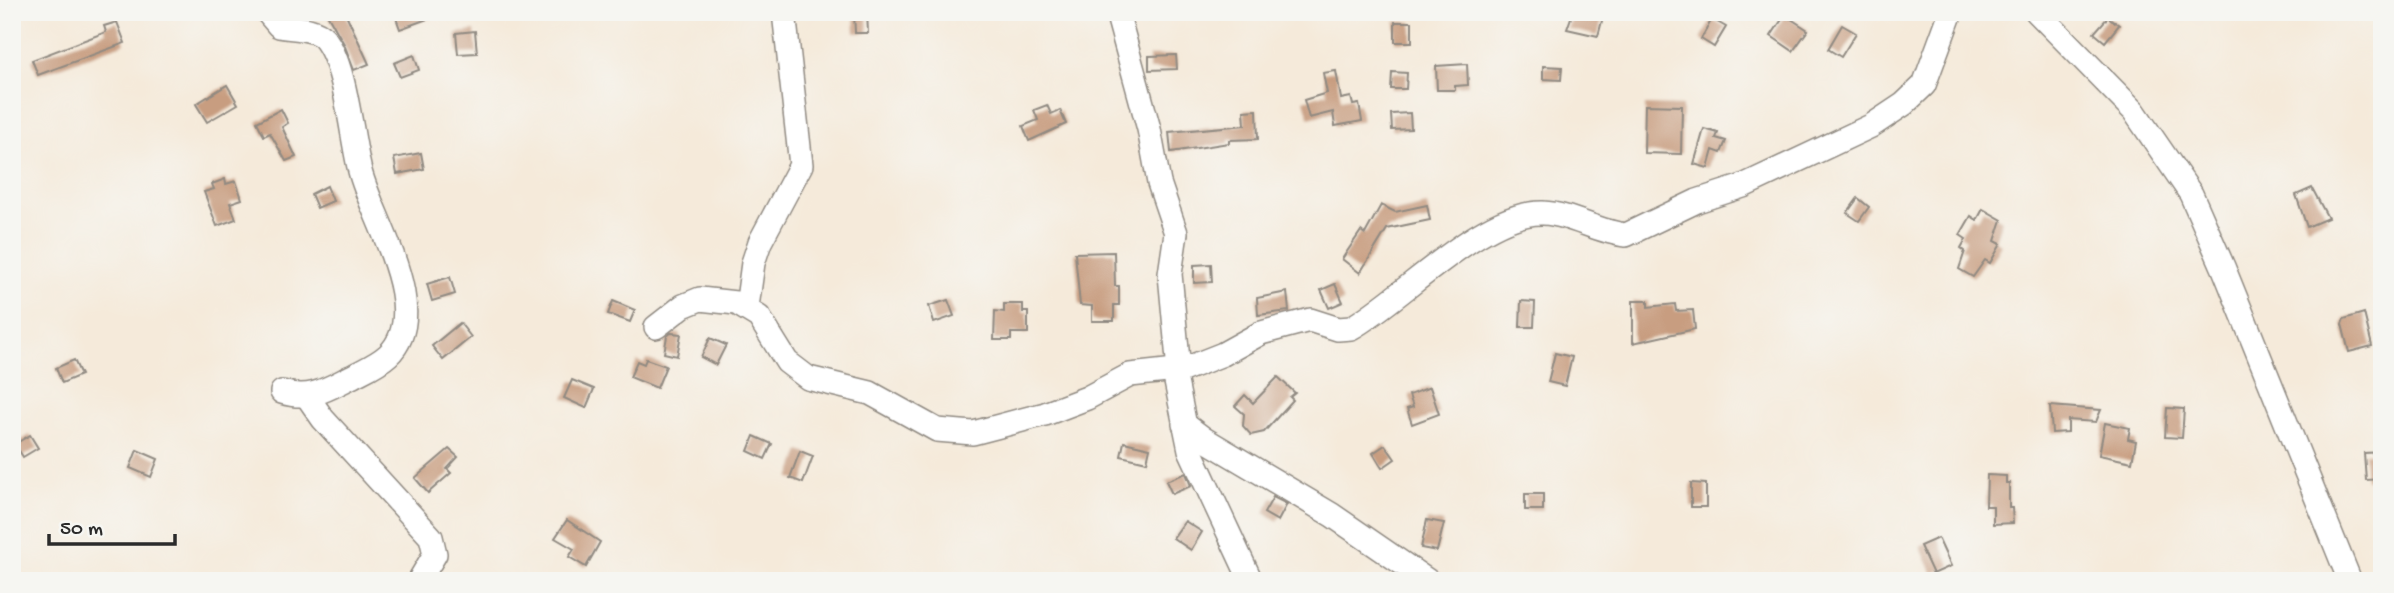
<svg xmlns="http://www.w3.org/2000/svg" width="2394" height="593" font-family="'Gochi Hand',sans-serif">
	<rect width="100%" height="100%" fill="#f6f6f2"/>
	<filter id="ink" filterUnits="userSpaceOnUse"><feTurbulence type="fractalNoise" baseFrequency=".0143" numOctaves="2"/><feDisplacementMap in="SourceGraphic" scale="14" xChannelSelector="R" yChannelSelector="G"/><feConvolveMatrix kernelMatrix="1 2 1 2 8 2 1 2 1" color-interpolation-filters="sRGB"/></filter>
	<filter id="wash" filterUnits="userSpaceOnUse"><feTurbulence type="fractalNoise" baseFrequency=".00686" numOctaves="4" result="noise"/><feDisplacementMap in="SourceGraphic" scale="28" xChannelSelector="R" yChannelSelector="G"/><feGaussianBlur stdDeviation="1.57" result="paint"/><feColorMatrix in="noise" values="0 0 0 0 0 0 0 0 0 0 0 0 0 0 0 0 0 1.4 0 .05"/><feComposite in="paint" operator="in"/></filter>
	<g filter="url(#wash)">
		<rect width="100%" height="100%" fill="#f5eada"/>
		<g id="blocks">
			<g fill="#c89d80">
				<polygon points="326,12 345,12 369,64 354,70 344,44"/>
				<polygon points="394,12 441,12 441,14 400,29"/>
				<polygon points="854,12 867,12 868,33 855,33"/>
				<polygon points="1573,12 1603,17 1598,36 1567,29"/>
				<polygon points="1785,15 1808,30 1793,51 1771,36"/>
				<polygon points="2108,17 2119,25 2105,42 2094,33"/>
				<polygon points="1712,19 1726,27 1714,47 1701,39"/>
				<polygon points="117,22 125,43 38,75 32,60 106,32 104,26"/>
				<rect x="1395" y="22" width="17" height="20"/>
				<polygon points="1842,25 1856,33 1841,57 1828,49"/>
				<polygon points="475,31 477,53 458,54 456,33"/>
				<polygon points="414,55 419,70 400,77 394,63"/>
				<polygon points="1176,55 1177,69 1149,70 1149,56"/>
				<polygon points="1467,64 1468,85 1455,86 1455,90 1437,90 1436,66"/>
				<polygon points="1543,66 1562,67 1561,80 1543,79"/>
				<polygon points="1336,71 1341,99 1351,97 1353,105 1359,104 1362,121 1335,126 1333,112 1309,118 1304,100 1327,93 1323,73"/>
				<polygon points="1392,72 1407,73 1406,89 1391,89"/>
				<polygon points="227,85 238,104 207,122 196,104"/>
				<polygon points="1047,105 1051,114 1060,110 1066,124 1029,141 1023,126 1038,120 1034,110"/>
				<polygon points="1645,105 1682,106 1681,154 1644,153"/>
				<polygon points="281,109 288,123 282,127 296,157 286,161 270,133 264,136 257,122"/>
				<polygon points="1257,110 1258,139 1229,140 1229,143 1171,152 1169,132 1245,125 1244,111"/>
				<polygon points="1410,113 1411,129 1392,130 1391,114"/>
				<polygon points="1704,129 1718,133 1716,138 1726,141 1721,153 1713,150 1708,168 1694,164"/>
				<polygon points="421,153 424,169 397,174 394,158"/>
				<polygon points="225,179 226,184 236,181 242,199 230,203 236,219 217,226 204,192 214,189 212,184"/>
				<polygon points="327,186 333,201 317,208 311,194"/>
				<polygon points="2312,188 2328,218 2307,227 2296,195"/>
				<polygon points="1858,198 1869,207 1859,221 1847,213"/>
				<polygon points="1381,205 1395,212 1427,205 1430,220 1387,229 1360,273 1342,259 1361,231 1365,234"/>
				<polygon points="1983,209 2002,220 1995,241 2001,244 1990,263 1985,260 1973,277 1959,269 1965,251 1961,248 1966,239 1960,235 1971,216 1977,220"/>
				<polygon points="1114,252 1115,286 1119,286 1119,305 1114,305 1114,321 1092,321 1092,306 1080,305 1075,253"/>
				<polygon points="1211,264 1212,282 1194,283 1194,265"/>
				<polygon points="450,277 455,294 432,301 427,284"/>
				<polygon points="1335,284 1343,302 1329,308 1321,290"/>
				<polygon points="1287,292 1289,311 1258,315 1257,298"/>
				<polygon points="948,300 954,316 934,323 929,306"/>
				<polygon points="613,301 635,310 630,322 608,314"/>
				<polygon points="1521,301 1535,302 1534,327 1520,327"/>
				<polygon points="1633,301 1648,301 1648,307 1675,304 1676,311 1693,310 1695,329 1633,343"/>
				<polygon points="1004,304 1023,304 1023,312 1028,312 1028,333 1011,333 1011,340 994,340 995,311 1004,312"/>
				<polygon points="2364,313 2372,346 2349,352 2342,324 2344,319"/>
				<polygon points="460,323 471,337 443,360 432,346"/>
				<polygon points="671,333 681,334 677,356 664,353 667,336"/>
				<polygon points="710,338 726,345 716,365 701,357"/>
				<polygon points="1555,353 1572,357 1565,386 1548,382"/>
				<polygon points="646,359 666,366 657,388 630,377 637,361 644,364"/>
				<polygon points="74,360 81,375 62,383 56,368"/>
				<polygon points="1278,377 1295,393 1290,397 1293,400 1264,432 1251,435 1243,426 1244,414 1235,406 1245,395 1253,403"/>
				<polygon points="572,380 594,389 586,408 564,398"/>
				<polygon points="1430,387 1439,414 1412,424 1407,409 1413,407 1409,395"/>
				<polygon points="2050,406 2101,410 2096,422 2068,420 2068,432 2052,433"/>
				<polygon points="2167,408 2184,409 2182,438 2165,437"/>
				<polygon points="2105,423 2130,428 2128,439 2136,441 2132,462 2099,455"/>
				<polygon points="30,435 38,448 23,457 15,444"/>
				<polygon points="754,436 772,444 765,459 748,451"/>
				<polygon points="1124,442 1150,448 1147,462 1121,456"/>
				<polygon points="1385,445 1395,459 1382,468 1373,453"/>
				<polygon points="449,449 458,457 447,469 451,473 428,493 415,478"/>
				<polygon points="137,450 158,459 151,477 130,468"/>
				<polygon points="800,451 813,456 803,483 790,478"/>
				<polygon points="2382,452 2382,479 2366,480 2364,453"/>
				<polygon points="1186,473 1191,486 1172,494 1166,481"/>
				<polygon points="1987,475 2006,476 2006,483 2009,483 2009,508 2012,508 2013,523 1993,524 1993,506 1986,506"/>
				<polygon points="1691,483 1706,484 1706,507 1691,507"/>
				<rect x="1525" y="494" width="18" height="16"/>
				<polygon points="1273,497 1287,504 1278,521 1264,513"/>
				<polygon points="567,520 600,542 586,567 569,557 574,549 555,538"/>
				<polygon points="1427,520 1444,523 1437,551 1421,548"/>
				<polygon points="1185,521 1202,532 1191,550 1173,538"/>
				<polygon points="1938,538 1951,566 1933,574 1920,546"/>
			</g>
		</g>
	</g>
	<g filter="url(#ink)">
		<use href="#blocks" fill-opacity="0" stroke="#908a82" stroke-width="2"/>
		<g fill="none" stroke-linecap="round" stroke-linejoin="round">
			<g stroke="#908a82" stroke-width="26">
				<g id="minor">
					<path d="M267,12L279,26C293,29 314,27 324,38C346,64 351,136 360,171C372,219 434,312 388,355C377,365 364,370 351,377C327,389 310,401 282,392"/>
					<polyline points="1117,12 1149,129 1159,183 1176,233 1170,274 1179,371"/>
					<polyline points="2037,12 2134,111 2191,194 2224,269 2350,581"/>
					<polyline points="747,307 753,263 760,242 801,165 784,12"/>
					<path d="M656,327L683,306L700,299L736,303L759,317L787,362L808,378L870,393L937,430L973,433L1045,414L1087,398L1130,375L1185,369L1223,354L1261,333L1310,320L1338,329L1351,328C1401,300 1483,211 1543,213C1571,214 1597,232 1626,235L1697,201L1743,186L1871,126L1904,104L1924,85L1951,12"/>
					<polyline points="1174,372 1190,450 1251,581"/>
					<polyline points="307,396 323,419 431,537 435,554 419,581"/>
					<polyline points="1184,424 1204,439 1332,515 1428,581"/>
				</g>
			</g>
			<use href="#minor" stroke="#fff" stroke-width="23"/>
		</g>
	</g>
	<rect width="2394" height="593" fill="none" stroke="#f6f6f2" stroke-width="42"/>
	<path d="M49 534v10h126v-10" fill="none" stroke="#2b2b2b" stroke-width="3.5"/>
	<text x="60" y="534" font-size="21" fill="#2b2b2b" stroke="#f6f6f2" stroke-width="5" paint-order="stroke">50 m</text>
</svg>
